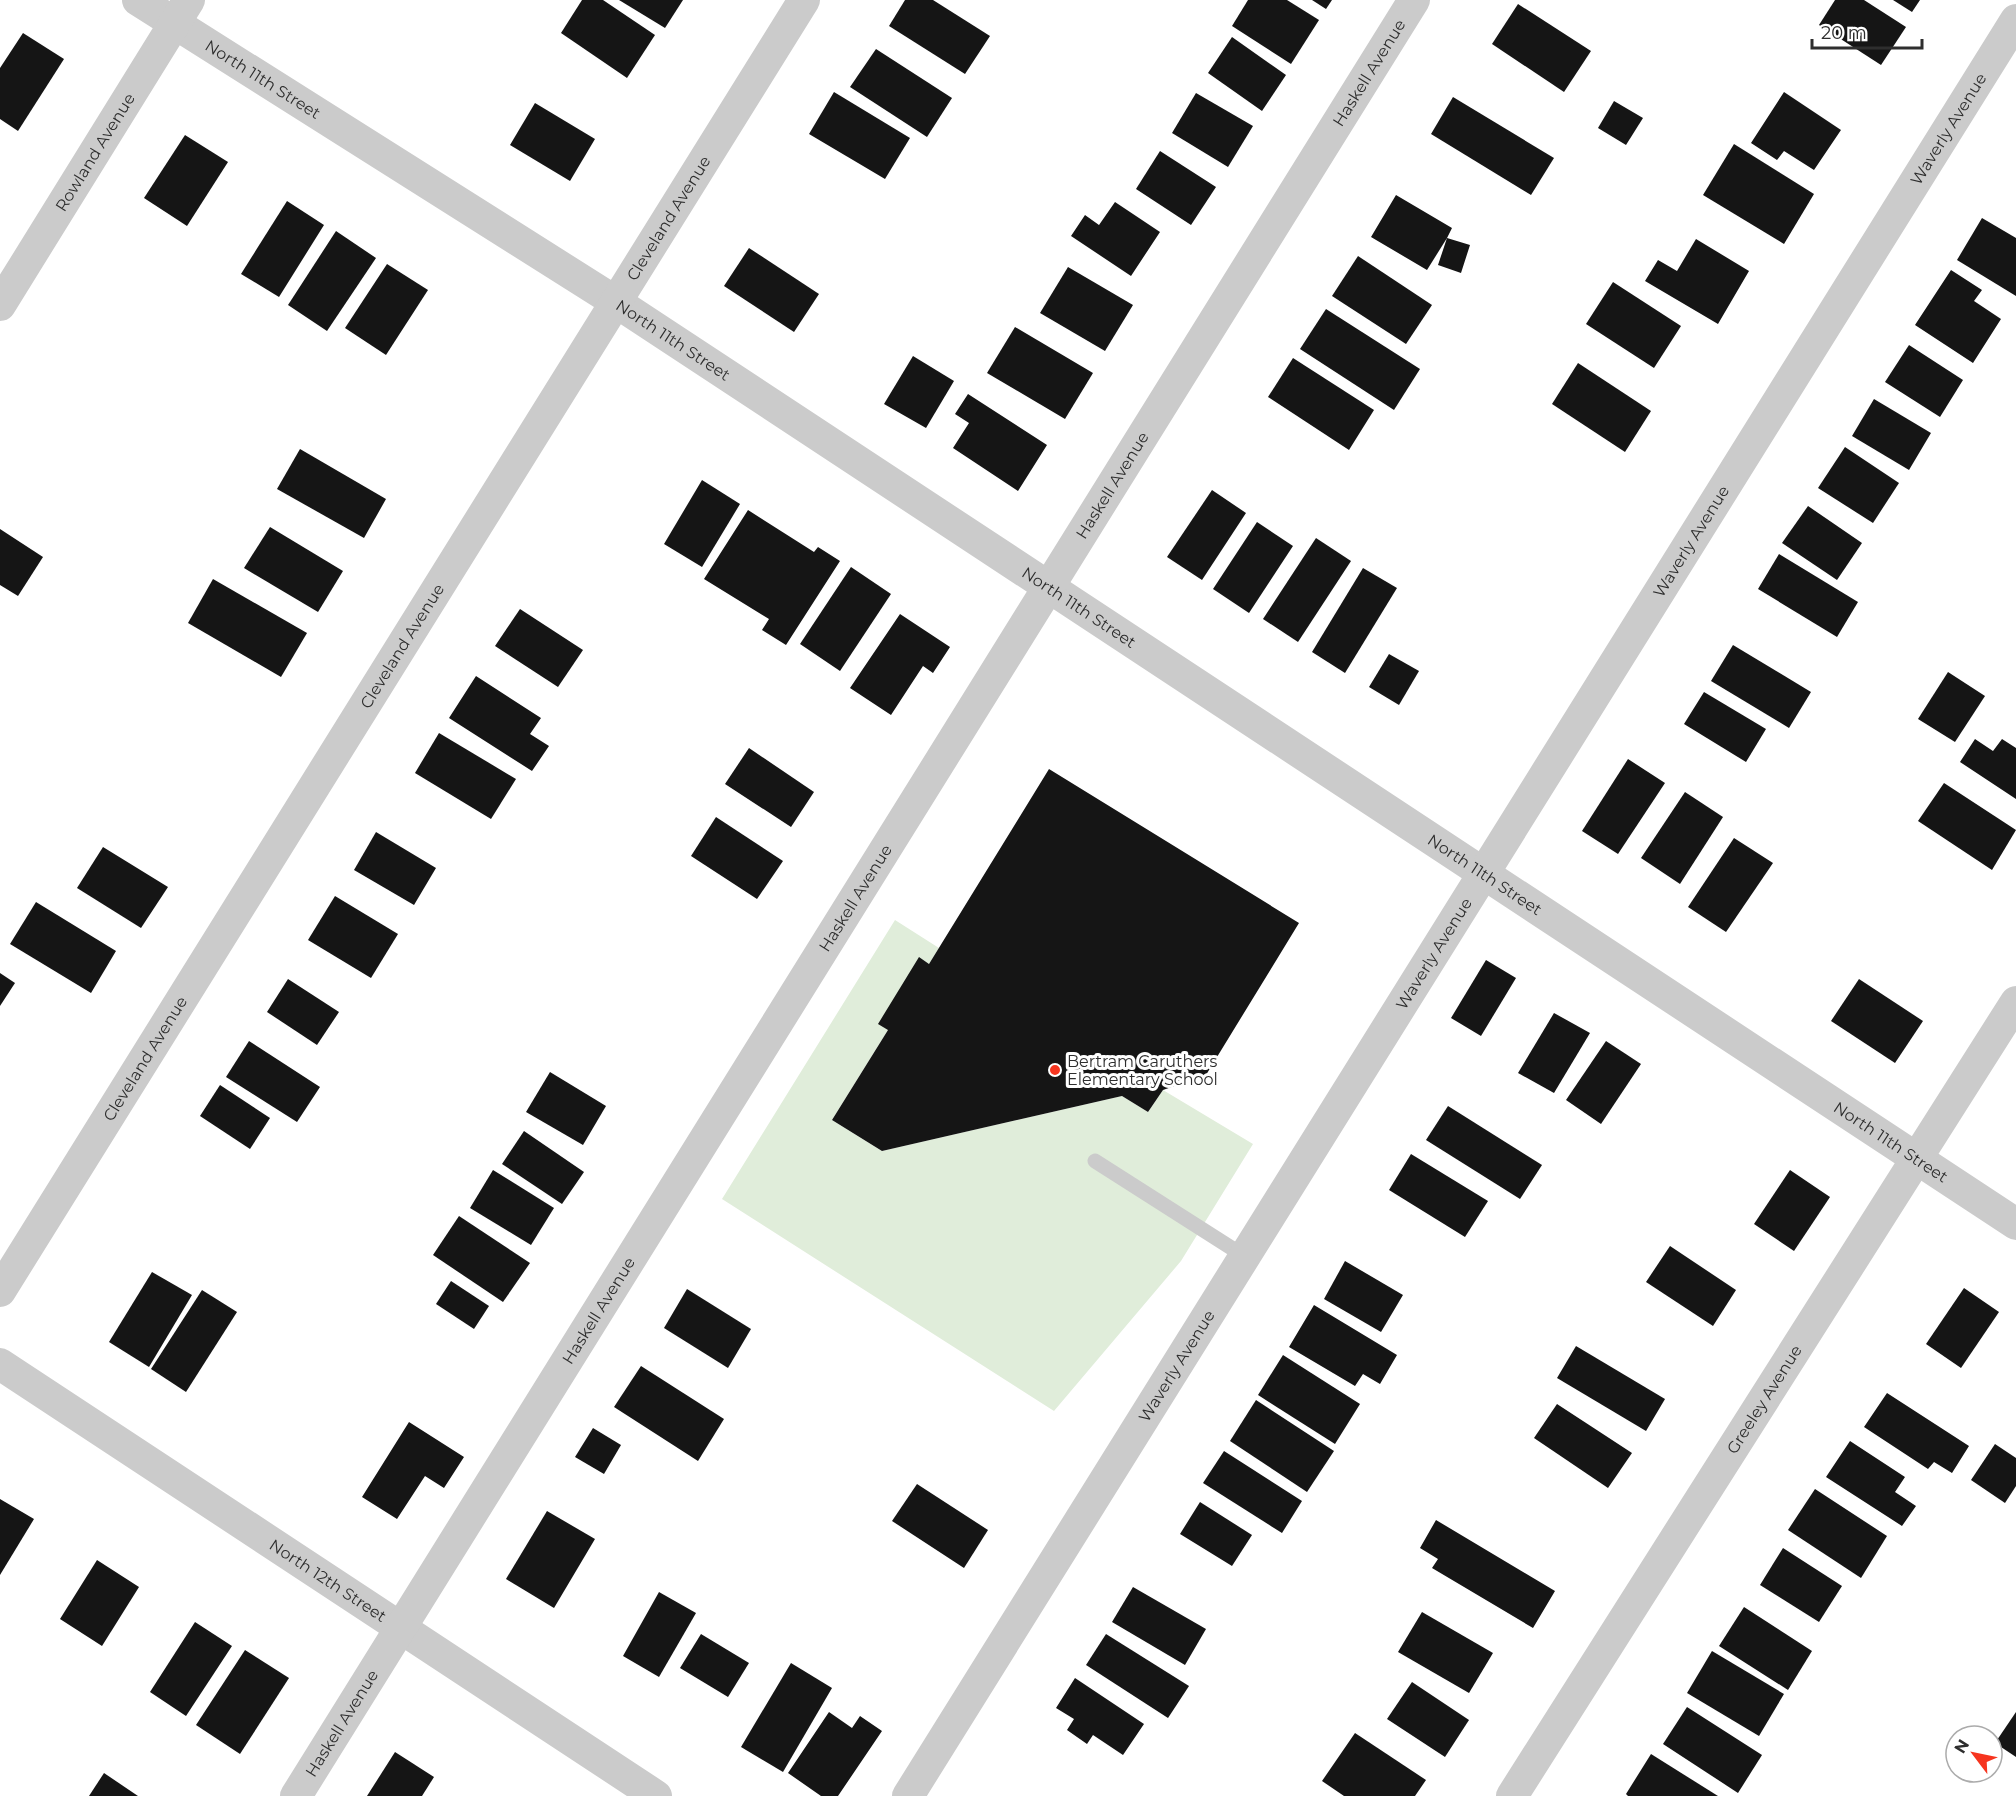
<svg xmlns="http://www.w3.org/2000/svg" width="2016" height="1796" font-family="Montserrat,sans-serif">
	<rect width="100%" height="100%" fill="#fff"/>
	<polygon fill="#e0edda" points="895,920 939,948 929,964 920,958 888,1030 832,1120 882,1151 1122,1096 1148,1112 1163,1090 1253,1144 1181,1261 1054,1411 722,1199"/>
	<g fill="#151515">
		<polygon points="582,0 603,0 655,35 627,78 561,33"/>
		<polygon points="619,0 683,0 665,28"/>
		<polygon points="905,0 933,0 990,36 965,74 889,26"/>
		<polygon points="1248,0 1287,0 1319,20 1291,64 1232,26"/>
		<polygon points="1312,0 1332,0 1326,9"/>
		<polygon points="1835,0 1864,0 1906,27 1881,65 1819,25"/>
		<polygon points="1893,0 1920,0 1912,12"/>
		<polygon points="1518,4 1591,51 1564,92 1492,44"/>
		<polygon points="23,33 64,59 18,131 0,119 0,68"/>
		<polygon points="1232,37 1286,75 1262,111 1208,73"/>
		<polygon points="876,49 952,98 927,137 850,87"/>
		<polygon points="834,92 910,138 885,179 809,134"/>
		<polygon points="1784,92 1841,130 1814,170 1784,151 1777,160 1751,143"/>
		<polygon points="1196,93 1253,126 1228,167 1172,133"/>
		<polygon points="1453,97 1554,158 1531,195 1431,134"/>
		<polygon points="1614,101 1643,118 1626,145 1598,128"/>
		<polygon points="535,103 595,139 570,181 510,145"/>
		<polygon points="185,135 228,162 187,226 144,198"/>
		<polygon points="1734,144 1814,194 1784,244 1703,195"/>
		<polygon points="1160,151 1216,187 1191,225 1136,189"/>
		<polygon points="1396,195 1452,228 1447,238 1470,245 1461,273 1438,265 1447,238 1427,270 1371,237"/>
		<polygon points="287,201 324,225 279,297 241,274"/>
		<polygon points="1115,202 1160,232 1131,276 1071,236 1085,215 1099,225"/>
		<polygon points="1982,218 2016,238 2016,296 1957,260"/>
		<polygon points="336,231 376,258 327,331 288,305"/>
		<polygon points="1696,239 1749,271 1718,324 1645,281 1658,260 1677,271"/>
		<polygon points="749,248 819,294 794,332 724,286"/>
		<polygon points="1358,256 1432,305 1406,344 1332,296"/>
		<polygon points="387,264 428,290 386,355 345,328"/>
		<polygon points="1068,267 1133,305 1105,351 1040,313"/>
		<polygon points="1951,270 1982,290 1974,301 2001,319 1973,363 1915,325"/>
		<polygon points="1613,282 1681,326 1654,368 1586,324"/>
		<polygon points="1326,309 1420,369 1394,410 1300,349"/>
		<polygon points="1015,327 1093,373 1065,419 987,373"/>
		<polygon points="1909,345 1963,380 1940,417 1885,382"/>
		<polygon points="913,356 954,381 926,428 884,404"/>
		<polygon points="1293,358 1374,410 1349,450 1268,397"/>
		<polygon points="1578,363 1651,411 1625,452 1552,404"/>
		<polygon points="968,394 1047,445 1018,491 953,448 969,423 955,414"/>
		<polygon points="1874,399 1931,433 1909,470 1852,436"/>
		<polygon points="1845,447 1899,483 1873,523 1818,488"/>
		<polygon points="300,449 386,499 364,538 277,489"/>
		<polygon points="702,480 740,504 702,567 664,544"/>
		<polygon points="1212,490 1246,513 1202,580 1167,557"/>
		<polygon points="1808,506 1862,543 1837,580 1782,543"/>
		<polygon points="748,510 814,552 818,547 840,561 786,645 762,630 769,619 704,579"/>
		<polygon points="1257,522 1293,546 1249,613 1213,589"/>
		<polygon points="270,527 343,571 318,612 244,568"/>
		<polygon points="0,529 43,557 18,596 0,585"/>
		<polygon points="1316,538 1351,561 1298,642 1263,619"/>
		<polygon points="1779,554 1858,602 1837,637 1758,589"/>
		<polygon points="851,567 891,594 840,671 800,644"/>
		<polygon points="1363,568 1397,588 1345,673 1312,652"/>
		<polygon points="213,579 307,633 281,677 188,623"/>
		<polygon points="520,609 583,650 558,687 495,646"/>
		<polygon points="900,614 950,647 933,673 923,666 891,715 850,688"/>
		<polygon points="1733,645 1811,692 1789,728 1711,681"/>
		<polygon points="1389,654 1419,671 1399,705 1369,687"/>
		<polygon points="1948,672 1985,696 1955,742 1918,719"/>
		<polygon points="476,676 541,718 530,734 549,746 532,771 449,718"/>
		<polygon points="1704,692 1766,729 1746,762 1684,724"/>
		<polygon points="439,733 516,779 491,819 415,773"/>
		<polygon points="1975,739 1993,751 2002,739 2016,748 2016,799 1960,762"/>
		<polygon points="749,748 814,792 791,827 725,784"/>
		<polygon points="1628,759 1665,783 1618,854 1582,831"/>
		<polygon points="1049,769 1299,923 1206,1075 1163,1090 1148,1112 1122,1096 882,1151 832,1120 888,1030 878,1024 919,957 929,964"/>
		<polygon points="1944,783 2016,830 1992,870 1918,821"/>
		<polygon points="1685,792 1723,817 1680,884 1641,858"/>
		<polygon points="716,817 783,861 757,899 691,856"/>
		<polygon points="376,832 436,868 414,905 354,870"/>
		<polygon points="1734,838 1773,863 1726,932 1688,907"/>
		<polygon points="103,847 168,887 141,928 77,888"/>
		<polygon points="335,896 398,934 371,978 308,940"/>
		<polygon points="36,902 116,951 91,993 10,944"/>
		<polygon points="1486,960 1516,978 1481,1036 1451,1018"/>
		<polygon points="0,973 15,983 0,1006"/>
		<polygon points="288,979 339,1012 317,1045 267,1012"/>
		<polygon points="1859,979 1923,1021 1895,1063 1831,1021"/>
		<polygon points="1554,1013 1590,1033 1554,1093 1518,1073"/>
		<polygon points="249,1041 320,1087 297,1122 226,1077"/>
		<polygon points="1606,1041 1641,1064 1601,1124 1566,1100"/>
		<polygon points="550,1072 606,1106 583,1145 526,1112"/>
		<polygon points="220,1085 270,1118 250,1149 200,1116"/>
		<polygon points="1448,1106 1542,1165 1520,1199 1426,1140"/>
		<polygon points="524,1131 584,1172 562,1204 502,1164"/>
		<polygon points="1411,1154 1488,1201 1465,1237 1389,1190"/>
		<polygon points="493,1170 554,1208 531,1245 470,1208"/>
		<polygon points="1790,1170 1830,1197 1794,1251 1754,1224"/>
		<polygon points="459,1216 530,1263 503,1302 433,1255"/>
		<polygon points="1670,1246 1736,1290 1713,1326 1646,1282"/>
		<polygon points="1345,1261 1403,1295 1381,1332 1324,1299"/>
		<polygon points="152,1272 192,1295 149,1367 109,1342"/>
		<polygon points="451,1281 489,1306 474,1329 436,1304"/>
		<polygon points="1964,1288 1999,1312 1961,1368 1926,1344"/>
		<polygon points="687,1289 751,1329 728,1368 664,1328"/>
		<polygon points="202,1290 237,1312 186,1392 151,1369"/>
		<polygon points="1314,1305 1397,1355 1380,1384 1363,1374 1355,1386 1289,1347"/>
		<polygon points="1576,1346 1665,1399 1646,1431 1557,1378"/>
		<polygon points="1283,1355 1360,1404 1335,1444 1258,1395"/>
		<polygon points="641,1366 724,1419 698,1461 614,1407"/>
		<polygon points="1887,1393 1969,1446 1952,1473 1934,1462 1928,1469 1864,1427"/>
		<polygon points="1256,1400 1334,1451 1307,1492 1230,1441"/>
		<polygon points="1557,1404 1632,1453 1608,1488 1534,1438"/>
		<polygon points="409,1422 464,1457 444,1488 425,1476 397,1519 362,1497"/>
		<polygon points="593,1428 621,1445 604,1474 575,1457"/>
		<polygon points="1850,1441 1905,1477 1895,1492 1916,1506 1902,1526 1826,1477"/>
		<polygon points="1995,1444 2016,1458 2016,1486 2005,1503 1971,1480"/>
		<polygon points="1224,1451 1302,1501 1282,1533 1203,1483"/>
		<polygon points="917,1484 988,1530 964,1568 892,1521"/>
		<polygon points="1815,1489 1887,1536 1861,1578 1788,1530"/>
		<polygon points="0,1499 34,1519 0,1575"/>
		<polygon points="1200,1502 1252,1535 1232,1566 1180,1534"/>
		<polygon points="547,1511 595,1539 554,1608 506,1579"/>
		<polygon points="1436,1520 1555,1591 1533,1628 1432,1568 1438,1559 1420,1548"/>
		<polygon points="1783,1548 1842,1586 1819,1622 1760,1585"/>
		<polygon points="97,1560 139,1587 102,1646 60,1619"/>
		<polygon points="1133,1587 1206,1629 1185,1665 1112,1622"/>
		<polygon points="659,1592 696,1613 659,1677 623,1656"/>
		<polygon points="1744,1607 1812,1651 1788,1690 1719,1646"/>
		<polygon points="1422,1612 1493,1653 1469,1693 1398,1652"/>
		<polygon points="195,1622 232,1646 186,1716 150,1692"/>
		<polygon points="701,1634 749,1663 728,1697 680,1668"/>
		<polygon points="1106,1634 1189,1686 1168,1718 1086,1665"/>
		<polygon points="245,1650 289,1678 240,1754 196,1725"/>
		<polygon points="1712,1651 1784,1694 1759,1736 1687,1693"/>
		<polygon points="791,1663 832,1688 783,1772 741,1747"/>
		<polygon points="1075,1678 1144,1724 1123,1755 1093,1735 1087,1744 1067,1730 1074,1719 1056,1708"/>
		<polygon points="1412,1682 1469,1720 1445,1757 1387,1719"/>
		<polygon points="1687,1707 1762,1755 1738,1793 1663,1744"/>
		<polygon points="829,1712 852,1728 860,1716 882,1731 838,1796 821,1796 788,1773"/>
		<polygon points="2016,1712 2016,1757 1995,1743"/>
		<polygon points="1355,1733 1426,1780 1415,1796 1344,1796 1322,1781"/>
		<polygon points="395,1752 434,1777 422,1796 367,1796"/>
		<polygon points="1651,1754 1718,1796 1628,1796 1626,1794"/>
		<polygon points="104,1773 138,1796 89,1796"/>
	</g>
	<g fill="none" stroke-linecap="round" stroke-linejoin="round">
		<polyline stroke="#cbcbcb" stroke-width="15" points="1095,1161 1244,1256"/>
		<g stroke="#cbcbcb" stroke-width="32">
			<path id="s1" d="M138,0L616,302L2016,1224"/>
			<path id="s2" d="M0,305L189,0"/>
			<path id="s3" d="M0,1291L804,0"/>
			<path id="s4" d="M0,1364L656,1796"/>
			<path id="s5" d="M296,1796L1414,0"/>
			<path id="s6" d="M908,1796L2016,20"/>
			<path id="s7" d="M1512,1796L2016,1002"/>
		</g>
	</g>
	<circle fill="#f6351f" stroke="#fff" stroke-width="2" cx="1055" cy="1070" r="6"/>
	<g text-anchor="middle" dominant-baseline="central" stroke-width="6" stroke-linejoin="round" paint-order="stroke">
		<g font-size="16" fill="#2e2e2e" stroke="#fff">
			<text stroke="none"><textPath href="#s5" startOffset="2030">Haskell Avenue</textPath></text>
			<text stroke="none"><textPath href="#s1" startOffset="148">North 11th Street</textPath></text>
			<text stroke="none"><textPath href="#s6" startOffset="1965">Waverly Avenue</textPath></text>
			<text stroke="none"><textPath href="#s2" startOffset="180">Rowland Avenue</textPath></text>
			<text stroke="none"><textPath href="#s3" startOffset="1264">Cleveland Avenue</textPath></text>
			<text stroke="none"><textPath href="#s1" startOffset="634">North 11th Street</textPath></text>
			<text stroke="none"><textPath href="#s5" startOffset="1544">Haskell Avenue</textPath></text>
			<text stroke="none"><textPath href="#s6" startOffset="1479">Waverly Avenue</textPath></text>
			<text stroke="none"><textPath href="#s1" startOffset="1120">North 11th Street</textPath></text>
			<text stroke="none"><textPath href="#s3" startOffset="760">Cleveland Avenue</textPath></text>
			<text stroke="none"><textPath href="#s1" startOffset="1606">North 11th Street</textPath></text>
			<text stroke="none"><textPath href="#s5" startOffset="1058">Haskell Avenue</textPath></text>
			<text stroke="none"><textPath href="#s6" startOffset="993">Waverly Avenue</textPath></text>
			<text stroke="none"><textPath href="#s3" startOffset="274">Cleveland Avenue</textPath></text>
			<text stroke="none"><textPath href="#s1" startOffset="2092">North 11th Street</textPath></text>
			<text stroke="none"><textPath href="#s5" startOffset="572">Haskell Avenue</textPath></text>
			<text stroke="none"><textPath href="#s6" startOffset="507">Waverly Avenue</textPath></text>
			<text stroke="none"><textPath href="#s7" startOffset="470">Greeley Avenue</textPath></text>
			<text stroke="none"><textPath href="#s4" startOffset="393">North 12th Street</textPath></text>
			<text stroke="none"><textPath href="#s5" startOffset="86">Haskell Avenue</textPath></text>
		</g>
		<g font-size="16" fill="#2e2e2e" stroke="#fff" text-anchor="start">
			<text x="1067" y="1061">Bertram Caruthers<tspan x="1067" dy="18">Elementary School</tspan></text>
		</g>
	</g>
	<g transform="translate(1974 1754) rotate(302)"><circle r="28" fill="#ffffff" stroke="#ababab" stroke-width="1.5"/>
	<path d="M0-4.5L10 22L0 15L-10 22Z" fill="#f6351f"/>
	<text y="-9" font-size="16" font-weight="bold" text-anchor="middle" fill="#2e2e2e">N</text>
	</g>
	<path d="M1812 39v9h110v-9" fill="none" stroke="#2e2e2e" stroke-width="3"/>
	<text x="1821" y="39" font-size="18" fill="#2e2e2e" stroke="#ffffff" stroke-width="4.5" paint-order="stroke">20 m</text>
</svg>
